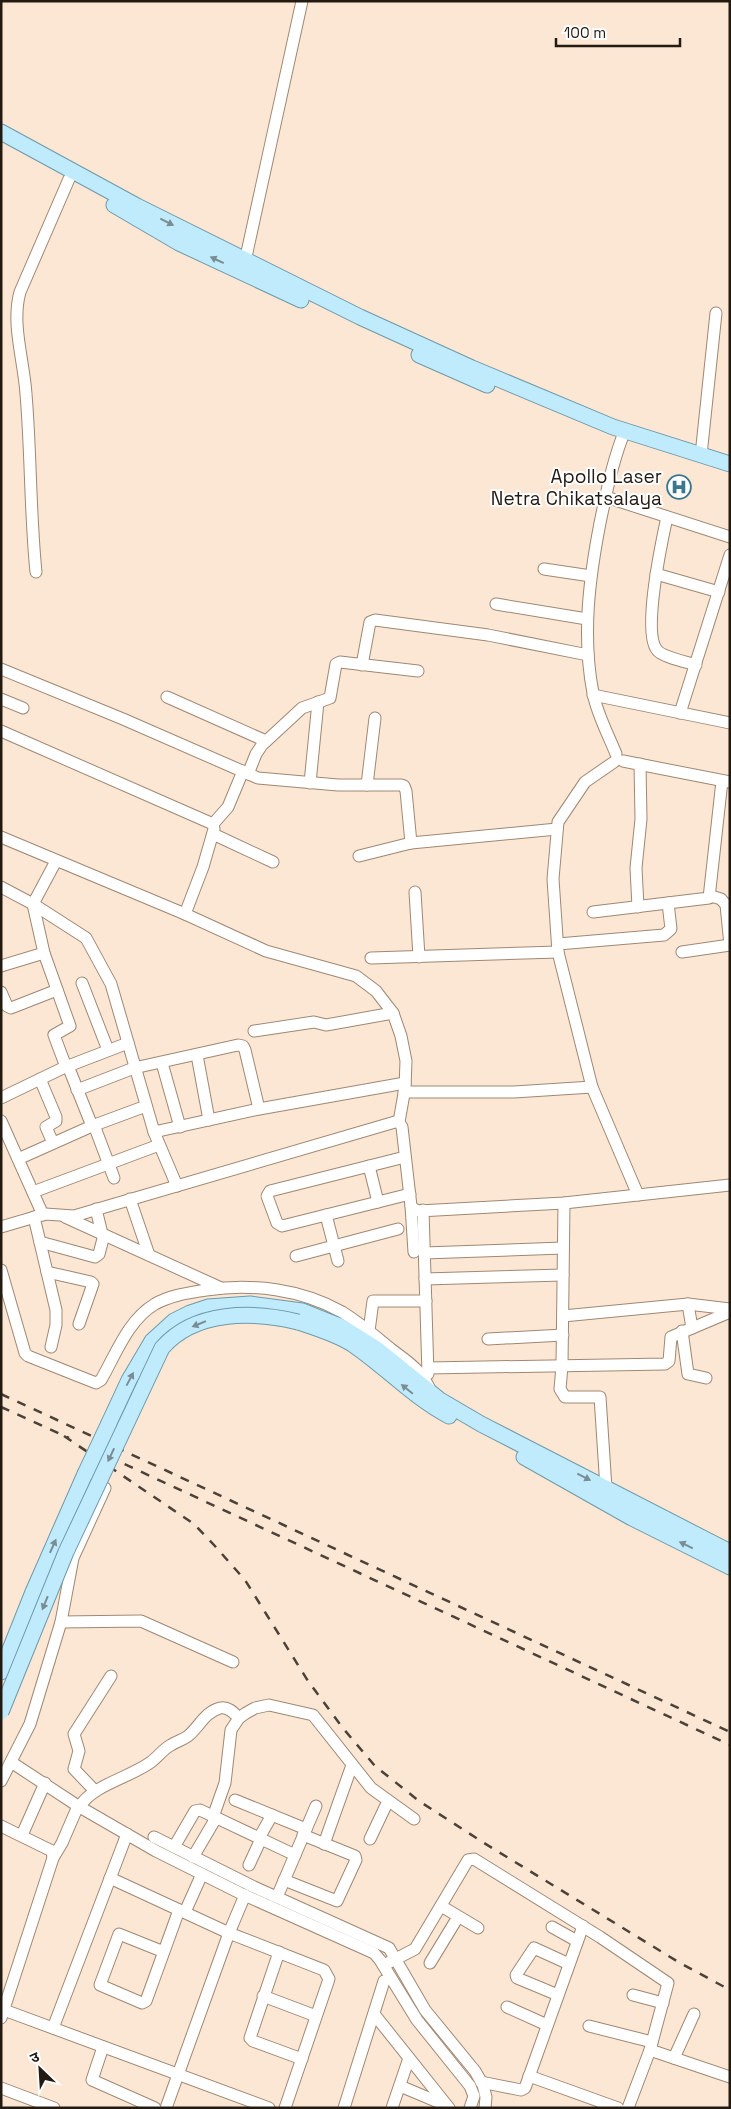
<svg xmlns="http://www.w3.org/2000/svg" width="731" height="2109" font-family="'Space Grotesk','Noto Sans Devanagari',sans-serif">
	<rect width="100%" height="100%" fill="#fce7d5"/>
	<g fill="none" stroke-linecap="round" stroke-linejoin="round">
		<g stroke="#9f8873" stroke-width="13">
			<g id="minor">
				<polyline points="244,266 302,1"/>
				<polyline points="701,455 716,313"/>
				<polyline points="606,497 730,537"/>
				<path d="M667,517C662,540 642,633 657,650C662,657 687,662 696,665"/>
				<polyline points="544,569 591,576"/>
				<path d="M36,572C30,513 31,453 26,394C24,361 11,324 20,292L69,179"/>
				<polyline points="656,574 719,592"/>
				<polyline points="496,604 587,619"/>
				<polyline points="362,665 370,622 375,620 488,635 588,655"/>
				<polyline points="1,669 123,719 258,778 338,785 401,785 404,786 406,791 411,843"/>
				<polyline points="593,695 730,723"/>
				<polyline points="167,697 266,741"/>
				<polyline points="1,699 23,708"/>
				<polyline points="680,713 730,555"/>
				<polyline points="1,731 213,824 214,829 203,867 185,914 266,951 356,976 376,991 393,1013 401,1036 406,1061 405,1088 399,1122"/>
				<path d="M616,754C608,734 597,714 593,693C582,636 589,580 600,523C606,494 612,465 622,438"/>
				<polyline points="623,761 730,782"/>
				<polyline points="614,762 585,782 558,822 553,879 558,952 592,1087 638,1195"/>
				<polyline points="248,774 256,754 262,745 302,708 330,698 336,664 340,662 418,671"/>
				<polyline points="310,783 318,702"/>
				<polyline points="367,785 375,718"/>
				<polyline points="213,824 228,807 243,771"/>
				<polyline points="213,834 273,862"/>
				<polyline points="1,837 185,914"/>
				<polyline points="359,856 411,843 557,829"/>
				<polyline points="56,861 33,904 44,953 70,1026 54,1035 66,1067"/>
				<polyline points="1,887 33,904 86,938 111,984 154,1132 177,1186"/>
				<polyline points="415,892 419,957"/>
				<polyline points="711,896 721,899 726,905 730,945"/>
				<polyline points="638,907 636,868 641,819 640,764"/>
				<polyline points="593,912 709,898 722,781"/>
				<polyline points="558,944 664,935 671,929 668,903"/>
				<polyline points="682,952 730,945"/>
				<polyline points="371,958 558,952"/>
				<polyline points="1,966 44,953"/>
				<polyline points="82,983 108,1050"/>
				<polyline points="1,992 7,1006 11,1008 57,990"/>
				<polyline points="254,1031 314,1022 326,1025 393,1013"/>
				<polyline points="197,1055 209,1120"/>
				<polyline points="162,1063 180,1127"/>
				<polyline points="68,1066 92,1126"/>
				<polyline points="40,1079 56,1117 56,1121 46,1127 53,1143"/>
				<polyline points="77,1090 134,1068 238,1045 243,1046 245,1050 259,1109"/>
				<polyline points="404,1092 514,1092 592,1087"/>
				<polyline points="1,1098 63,1068 128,1043"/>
				<polyline points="1,1121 43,1215"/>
				<polyline points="94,1125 114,1178"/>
				<polyline points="154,1132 259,1109 405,1083"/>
				<polyline points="405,1157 270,1191 267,1196 277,1223 282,1226 410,1194"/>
				<polyline points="18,1159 92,1126 146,1106"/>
				<polyline points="369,1166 378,1202"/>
				<polyline points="33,1192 159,1145"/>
				<polyline points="130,1199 149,1255"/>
				<polyline points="564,1203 562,1366 560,1389 565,1397 600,1397 606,1488"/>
				<polyline points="411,1206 414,1252"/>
				<polyline points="96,1209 102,1234"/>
				<polyline points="423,1210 428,1374"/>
				<polyline points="326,1215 338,1261"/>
				<polyline points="34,1217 56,1310 56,1325 51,1347"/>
				<polyline points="65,1217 221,1288"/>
				<polyline points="1,1227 45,1214 74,1216 395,1122 399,1122 402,1127 411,1206 414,1209 419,1211 564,1203 730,1185"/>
				<polyline points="40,1242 95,1257 99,1254 104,1235"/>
				<polyline points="424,1253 563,1248"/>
				<polyline points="296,1256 398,1229"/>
				<path d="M1,1270L25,1353L28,1356L96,1383L101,1380C116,1354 128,1320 155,1304C171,1295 189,1293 206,1290C252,1283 301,1289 342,1312C360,1323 375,1336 391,1349C408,1362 423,1371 431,1392"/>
				<polyline points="47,1272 91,1282 93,1284 79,1324"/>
				<polyline points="425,1279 563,1275"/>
				<polyline points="688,1304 692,1328"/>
				<polyline points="563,1316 688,1304 730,1309"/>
				<polyline points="369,1331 373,1301 426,1301"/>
				<polyline points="682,1331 688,1374 706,1378"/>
				<polyline points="488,1339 563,1335"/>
				<polyline points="428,1368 665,1364 669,1361 671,1337 730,1312"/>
				<polyline points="61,1622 141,1621 233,1662"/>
				<polyline points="11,1762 78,1806 156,1851 240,1893 374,1953 380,1960 417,2020 470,2086 474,2096 470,2108"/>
				<polyline points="1,1781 30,1724 61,1622 73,1558 105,1488"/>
				<polyline points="95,1791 74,1769 79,1751 74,1734 111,1676"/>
				<polyline points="235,1800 306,1829"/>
				<path d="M80,1806C93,1785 129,1778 151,1762C158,1757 163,1749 171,1745C177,1741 183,1740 188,1736C199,1727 205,1712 220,1708C228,1706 234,1713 239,1718"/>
				<polyline points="213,1817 225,1783 231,1730 239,1718 246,1713 255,1708 269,1705 313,1715 371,1788 414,1819"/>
				<polyline points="1,1826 52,1851 53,1858 1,2018"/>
				<polyline points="22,1835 45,1783"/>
				<polyline points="154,1837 254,1887 389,1948 425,2010 475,2071 483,2085 486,2097 485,2108"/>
				<polyline points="259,1838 272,1815"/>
				<polyline points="370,1839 388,1801"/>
				<polyline points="324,1844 352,1765"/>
				<polyline points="174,1847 195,1811 200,1810 295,1855"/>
				<polyline points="193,1857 216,1818"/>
				<polyline points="53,1858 62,1843 78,1806"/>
				<polyline points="249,1865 261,1839"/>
				<polyline points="110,1878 229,1933 324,1970 329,1979 285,2108"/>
				<polyline points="284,1880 337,1901 356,1860 355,1856 303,1835"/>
				<polyline points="277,1897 316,1806"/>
				<polyline points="441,1906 478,1928"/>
				<polyline points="185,1912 202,1874"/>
				<polyline points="552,1927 577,1941"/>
				<polyline points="164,1952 119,1934 100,1985 142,2003 146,2001 179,1910"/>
				<polyline points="279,1952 250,2038 253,2041 302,2059"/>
				<polyline points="430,1963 458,1917"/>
				<polyline points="384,1965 415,1949 468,1860 474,1859 600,1937 668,1983 650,2050 628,2108"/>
				<polyline points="558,1995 517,1978 516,1975 534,1948 569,1964"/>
				<polyline points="633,1995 663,2003"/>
				<polyline points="263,1996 316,2016"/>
				<polyline points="507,2007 547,2025"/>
				<polyline points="4,2010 269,2108"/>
				<polyline points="374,2014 449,2108"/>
				<polyline points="589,2026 652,2042"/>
				<polyline points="53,2028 127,1834"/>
				<polyline points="103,2047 92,2080 155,2108"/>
				<polyline points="650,2050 730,2077"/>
				<polyline points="674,2058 694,2014"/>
				<polyline points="529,2076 618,2108"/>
				<polyline points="481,2082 521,2090 525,2088 583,1926"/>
				<polyline points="400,2086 438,2102"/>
				<polyline points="1,2088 54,2108"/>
				<polyline points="166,2108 229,1933 245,1895"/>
				<polyline points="344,2108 384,1981"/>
				<polyline points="392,2108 409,2058"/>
			</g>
		</g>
		<g stroke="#6e99a9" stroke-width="17">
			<g id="major">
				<polyline points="1,132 137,206 360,317 472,368 613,427 730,464"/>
				<polyline points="114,205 179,243 301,300"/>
				<polyline points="419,355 487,385"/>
				<path d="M298,1322C316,1328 336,1334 352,1344C386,1367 413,1397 449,1416"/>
				<polyline points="109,1423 129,1380 152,1341 174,1321 190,1313 208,1307 250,1304 302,1311 342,1327 377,1349 440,1400 481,1424 730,1552"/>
				<polyline points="524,1457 632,1518 730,1567"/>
				<polyline points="1,1672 33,1592 85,1474"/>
			</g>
		</g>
		<use href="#minor" stroke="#fff" stroke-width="11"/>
		<use href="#major" stroke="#c0ebfd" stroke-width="15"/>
		<g stroke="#4c4137" stroke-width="2.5" stroke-dasharray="9 9" stroke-linecap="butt">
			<polyline points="1,1394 730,1732"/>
			<polyline points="1,1407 69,1438"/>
			<polyline points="64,1436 194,1524 214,1545 245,1580 308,1681 342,1727 375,1766 419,1801 484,1843 680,1963 730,1990"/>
			<polyline points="92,1449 730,1745"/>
		</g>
		<g stroke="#6e99a9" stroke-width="17" stroke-linecap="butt">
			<g id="major-bridge">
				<polyline points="85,1474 109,1423"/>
				<path d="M1,1712L66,1552L162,1348C195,1310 253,1311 298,1322"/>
			</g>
		</g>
		<use href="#major-bridge" stroke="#c0ebfd" stroke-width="15"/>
	</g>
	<defs><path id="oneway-solid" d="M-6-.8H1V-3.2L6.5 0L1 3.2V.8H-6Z" transform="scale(1.25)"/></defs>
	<g fill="#798d93">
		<use href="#oneway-solid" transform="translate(167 222) rotate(27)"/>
		<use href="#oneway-solid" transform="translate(217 260) rotate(-155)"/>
		<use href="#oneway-solid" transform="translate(199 1324) rotate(158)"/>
		<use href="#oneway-solid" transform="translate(130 1379) rotate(-62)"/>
		<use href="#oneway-solid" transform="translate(407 1389) rotate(-141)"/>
		<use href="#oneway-solid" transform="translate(111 1455) rotate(115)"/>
		<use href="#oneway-solid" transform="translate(584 1477) rotate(27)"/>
		<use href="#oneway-solid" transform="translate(686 1545) rotate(-154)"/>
		<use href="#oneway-solid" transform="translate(53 1546) rotate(-66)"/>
		<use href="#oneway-solid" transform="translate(45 1603) rotate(112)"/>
	</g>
	<defs>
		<g id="hospital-ring" transform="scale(1.25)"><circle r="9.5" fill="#fff" stroke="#3a768e" stroke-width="1.5"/><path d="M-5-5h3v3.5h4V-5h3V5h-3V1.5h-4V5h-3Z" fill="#3a768e"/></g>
	</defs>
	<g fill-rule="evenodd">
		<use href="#hospital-ring" x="679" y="487"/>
	</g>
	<g text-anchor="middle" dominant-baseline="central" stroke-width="4" stroke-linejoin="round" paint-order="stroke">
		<g font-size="19" fill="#231a12" stroke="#fff" text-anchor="end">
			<text x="662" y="476">Apollo Laser<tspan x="662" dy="22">Netra Chikatsalaya</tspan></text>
		</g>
	</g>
	<rect width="731" height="2109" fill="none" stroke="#231a12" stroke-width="5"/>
	<g transform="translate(40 2069) rotate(335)" stroke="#ffffff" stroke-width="4" paint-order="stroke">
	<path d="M0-4L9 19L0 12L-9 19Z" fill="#231a12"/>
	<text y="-8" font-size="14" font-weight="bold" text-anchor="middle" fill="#231a12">उ</text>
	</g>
	<path d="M556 38v8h124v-8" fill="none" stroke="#231a12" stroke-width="2.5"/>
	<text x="564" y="38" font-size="15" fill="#231a12" stroke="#ffffff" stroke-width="4" paint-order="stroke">100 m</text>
</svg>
